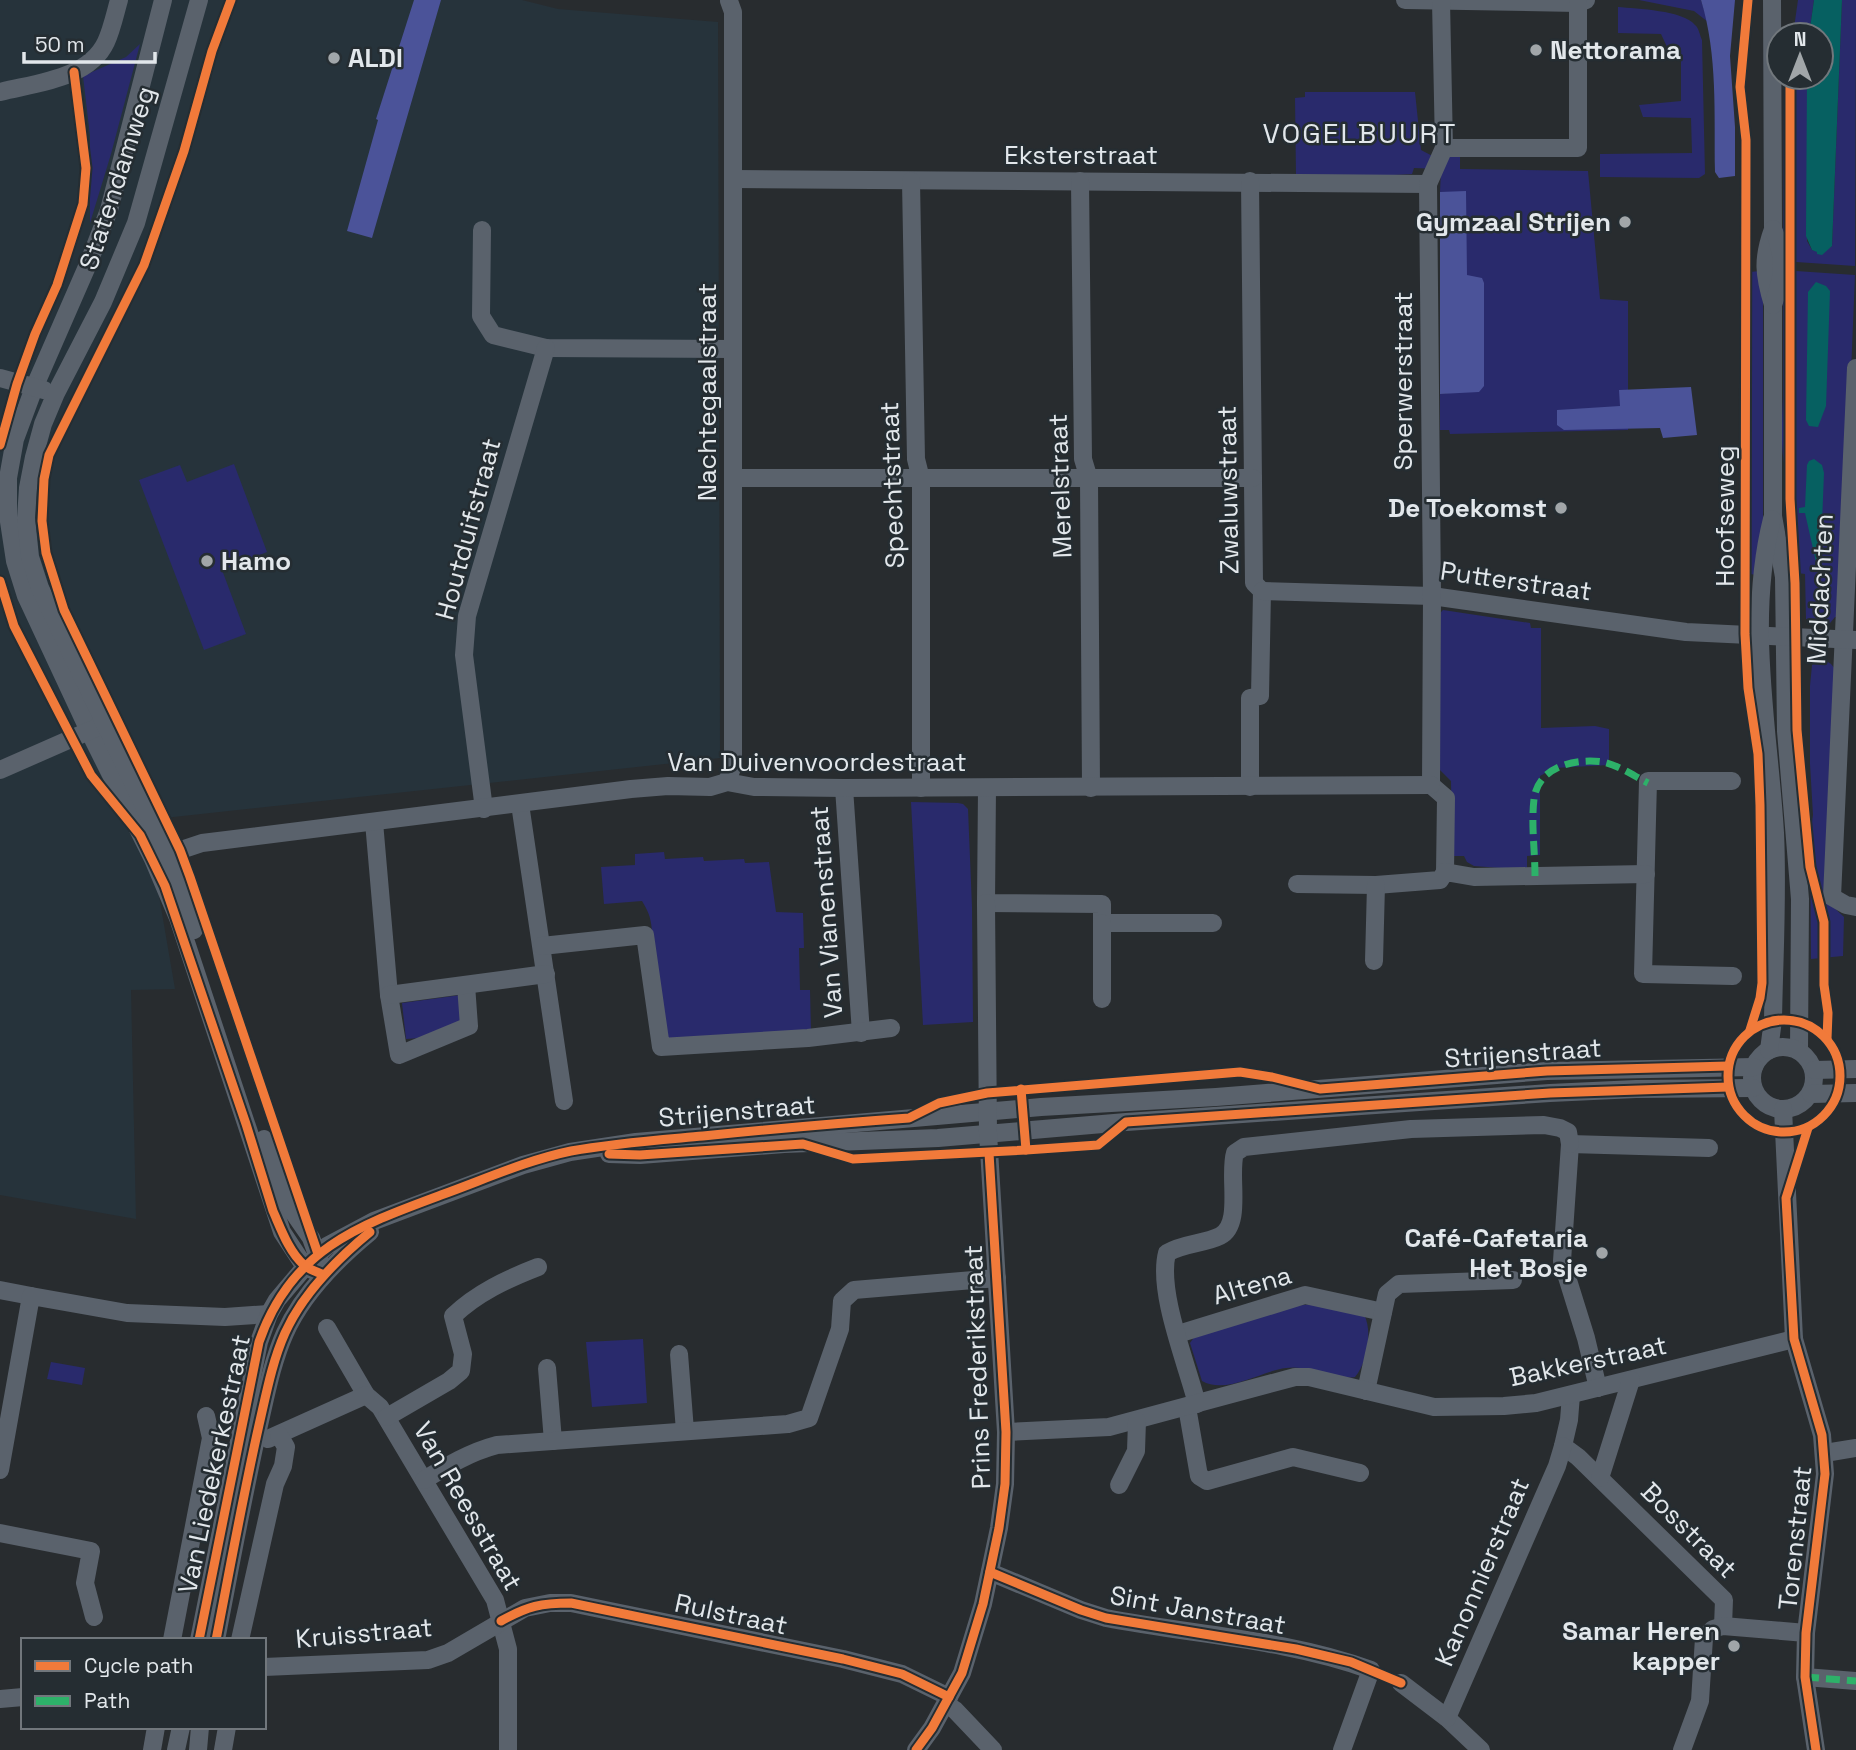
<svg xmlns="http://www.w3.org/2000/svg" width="1856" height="1750" font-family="'Space Grotesk',sans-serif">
	<rect width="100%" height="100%" fill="#282c2f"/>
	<polygon fill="#26333b" points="0,0 522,0 558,9 718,22 720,758 146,820 175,989 131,990 136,1219 0,1195"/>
	<g fill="#292a6c">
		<polygon points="1639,0 1701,0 1708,22 1694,11"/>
		<polygon points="1798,0 1814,0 1809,35 1793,35"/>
		<polygon points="1842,0 1856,0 1855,266 1796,262 1793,235 1793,77 1807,77 1807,241 1812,250 1822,252 1832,246"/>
		<path d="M1618,7C1637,9 1683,10 1695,25C1699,28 1700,36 1702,40L1705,174L1699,178L1600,177V154L1692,153L1691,118L1643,117L1639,105L1681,101V50L1668,49L1661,34L1618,33Z"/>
		<polygon points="140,44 111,154 90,223 90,136 83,76 126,57"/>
		<path d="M1784,77H1792L1790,325L1786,473C1780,449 1782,423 1783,397C1783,367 1783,336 1783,305C1784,279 1786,255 1783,229Z"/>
		<polygon points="1305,92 1415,92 1421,150 1442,161 1444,157 1460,154 1460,169 1588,171 1600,299 1628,301 1628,430 1450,434 1449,430 1440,430 1440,394 1449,393 1447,192 1440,192 1441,169 1414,168 1412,174 1358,177 1296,176 1295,98 1305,97"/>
		<polygon points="1760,271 1763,302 1763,522 1757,575 1750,574 1750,272"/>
		<polygon points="1796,271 1855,275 1841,617 1835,617 1830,623 1806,619 1805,574 1798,573 1792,498 1792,312"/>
		<polygon points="234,464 267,552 222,570 246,634 204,650 139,480 180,465 187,482"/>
		<polygon points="1443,610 1530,623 1531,628 1541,628 1541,728 1595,726 1609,729 1609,765 1554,768 1540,776 1540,855 1527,856 1527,870 1474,866 1467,862 1464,856 1452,856 1451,781 1439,769 1440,613"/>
		<polygon points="1825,660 1831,664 1835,669 1830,904 1844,917 1843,956 1811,959 1810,836 1813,815 1810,764 1810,686 1812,665 1817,661"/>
		<polygon points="911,802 958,803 963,804 968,809 972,907 973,1022 923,1025"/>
		<path d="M664,852L665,859L703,857L704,861L744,859L745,863L769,862L776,912L803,913L804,948H799L800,990H810L811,1032L676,1039L668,1038C663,1008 656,979 653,949C651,928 654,920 642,901L604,904L601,867L635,865V854Z"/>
		<polygon points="461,995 462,1023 433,1037 406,1039 402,1003"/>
		<path d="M1313,1304L1364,1315C1373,1330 1367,1364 1355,1377C1332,1381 1310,1364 1286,1368C1261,1371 1226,1395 1202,1381L1190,1343L1195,1336L1294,1306Z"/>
		<polygon points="643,1339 647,1403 592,1407 586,1342"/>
		<polygon points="51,1362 85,1368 82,1385 47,1379"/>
	</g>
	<g fill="#4b5399">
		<polygon points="414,0 441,0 372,238 347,231 378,120 376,119"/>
		<path d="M1701,0H1735L1730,56L1735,127V176L1719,178L1715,172C1714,114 1718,56 1701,0Z"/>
		<polygon points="1466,191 1467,275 1482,278 1484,283 1484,386 1479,392 1440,394 1440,192"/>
		<polygon points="1691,387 1697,435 1663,438 1660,428 1564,430 1557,425 1557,410 1620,406 1619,390"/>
	</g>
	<g fill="#066061">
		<polygon points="1814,0 1842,0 1832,246 1822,255 1817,254 1817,252 1812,250 1806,236 1807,77 1821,77 1821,35 1809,35"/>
		<polygon points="1816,282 1826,286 1830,291 1826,406 1818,427 1809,426 1806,420 1808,292"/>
		<polygon points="1814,459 1822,465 1824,473 1821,548 1823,562 1816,562 1805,513 1799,513 1799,508 1805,507 1807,465 1809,461"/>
	</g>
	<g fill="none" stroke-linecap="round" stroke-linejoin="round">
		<g stroke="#5a626c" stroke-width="18">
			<polyline points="163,0 109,210 89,262 34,388 15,439 8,478 8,515 15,561 26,596 89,731 153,859 178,918 282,1232 305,1267 324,1275"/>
			<polyline points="1405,0 1578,3 1586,0"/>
			<path d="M1772,0L1773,229C1762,259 1764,275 1773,305V516L1784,577L1786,731L1800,899L1799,1051"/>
			<polyline points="1441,1 1444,148 1578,148 1578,3"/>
			<path d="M0,92C35,83 89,79 106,42C112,29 115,14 119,0"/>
			<polyline points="734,179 1428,184"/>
			<polyline points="911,181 916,459 921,479 921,788"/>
			<polyline points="1080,181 1083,459 1089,479 1091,788"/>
			<polyline points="1250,181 1254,583 1262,591 1260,696 1250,698 1250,787"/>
			<polyline points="482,230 481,316 493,335 546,348 733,349"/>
			<path d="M1773,305C1784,275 1786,259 1773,229"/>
			<polyline points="1856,368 1832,897 1846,905 1856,907"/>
			<polyline points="0,378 44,390"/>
			<polyline points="733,478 1253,478"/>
			<polyline points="1262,591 1432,596 1686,632 1856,640"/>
			<polyline points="0,770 98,727"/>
			<polyline points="1732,781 1648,781 1643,974 1733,976"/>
			<polyline points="727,782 733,765 733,12 729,1"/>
			<polyline points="1431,785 1432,596 1428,184 1444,148"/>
			<polyline points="1431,785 1446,798 1445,872"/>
			<polyline points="844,788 861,1033"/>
			<polyline points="987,788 986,903 1102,904 1102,923 1213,923"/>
			<polyline points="520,804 564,1101"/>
			<polyline points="484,809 464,655 467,616 546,348"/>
			<polyline points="374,822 389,995 399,1055 469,1026 466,985"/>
			<polyline points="157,858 202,843 631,789 668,786 710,787 727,782 754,787 844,788 1431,785"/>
			<polyline points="1297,884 1376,885 1440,880 1445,872 1474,877 1646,874"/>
			<polyline points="1102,923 1102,999"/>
			<polyline points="194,930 167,854 40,588 30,557 26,518 28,488 34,457 43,424 56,393 103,302 136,223 199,0"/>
			<polyline points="542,946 645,935 661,1047 808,1038 891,1028"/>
			<polyline points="1374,961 1376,885"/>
			<polyline points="389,995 546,974"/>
			<circle cx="1783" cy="1078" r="31"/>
			<path d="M1769,1050L1773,1020C1774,959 1778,894 1775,833C1769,730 1746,622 1772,519"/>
			<polyline points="1814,1070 1856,1069"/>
			<polyline points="1811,1094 1856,1093"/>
			<polyline points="1783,1109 1794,1339 1822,1435 1825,1474 1806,1633 1805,1677 1816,1750"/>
			<polyline points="264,1139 284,1199 311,1238 321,1265"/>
			<polyline points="609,1154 640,1155 784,1144 938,1138 1126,1122 1550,1093 1636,1089 1753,1088"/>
			<polyline points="0,1290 31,1296"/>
			<polyline points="327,1328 366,1395 380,1407 495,1600 508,1649 508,1750"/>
			<polyline points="1178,1334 1305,1295 1383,1312"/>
			<polyline points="679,1354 685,1431"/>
			<polyline points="547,1368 553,1441"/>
			<polyline points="1598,1388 1586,1338 1562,1261 1570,1144 1709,1148"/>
			<polyline points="1366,1391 1387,1294 1399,1284 1513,1280"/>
			<polyline points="1571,1395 1569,1420 1563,1446 1578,1457 1724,1600 1723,1626"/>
			<path d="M1197,1404C1187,1364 1157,1292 1167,1253C1184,1243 1204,1244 1220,1236C1243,1225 1228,1175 1235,1153L1244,1147L1411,1129L1544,1125L1560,1128L1568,1132L1570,1144"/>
			<polyline points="1187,1407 1199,1476 1207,1481 1293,1457 1360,1473"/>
			<path d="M387,1417L449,1381L461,1371L463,1354L453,1316C477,1293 507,1279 538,1267"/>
			<polyline points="1006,1432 1109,1427 1295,1377 1309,1377 1434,1407 1504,1406 1536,1403 1794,1339"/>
			<polyline points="268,1439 366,1395"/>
			<polyline points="1825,1453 1856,1448"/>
			<polyline points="0,1470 31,1296 127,1313 225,1317 269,1314"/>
			<polyline points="1600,1478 1631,1380"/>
			<path d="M424,1480C447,1466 470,1452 497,1445L788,1424L809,1418L840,1329L842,1301L854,1290L997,1278"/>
			<polyline points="1119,1485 1136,1451 1137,1421"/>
			<polyline points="0,1533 91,1551 85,1583 94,1617"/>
			<path d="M990,1572L1081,1610L1106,1618C1194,1635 1286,1639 1371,1670L1342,1750"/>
			<polyline points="172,1640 211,1438 206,1416"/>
			<polyline points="199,1640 259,1342 269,1314 277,1300 305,1267 327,1246 374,1221 523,1165 570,1152 636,1142 1041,1107 1216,1097 1547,1071 1754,1067"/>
			<path d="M216,1640C230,1568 243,1496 259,1425C266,1395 272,1362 285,1333C303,1293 336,1260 370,1232"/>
			<polyline points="240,1640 275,1484 283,1466 286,1447 279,1435"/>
			<polyline points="264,1667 428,1660 448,1653 525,1608 550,1603 571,1603 843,1659 902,1674 949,1697"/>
			<polyline points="1805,1677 1856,1681"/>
			<polyline points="1401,1683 1447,1718 1481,1750"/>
			<polyline points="0,1699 23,1697"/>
			<polyline points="946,1704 955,1710 993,1750"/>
			<polyline points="1447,1718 1557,1466 1563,1446"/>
			<polyline points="152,1750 156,1727"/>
			<polyline points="176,1750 181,1727"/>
			<polyline points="198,1750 200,1727"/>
			<polyline points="223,1750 227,1727"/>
			<polyline points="916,1750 932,1728 962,1673 983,1604 999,1528 1005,1484 1006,1432 988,1133 986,903"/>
			<polyline points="1682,1750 1700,1701 1704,1638 1713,1629 1723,1626 1806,1633"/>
		</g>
		<g stroke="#2db169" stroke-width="7" stroke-dasharray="14 7" stroke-linecap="butt">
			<path d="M1535,876C1535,851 1531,824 1534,799C1538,766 1576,758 1603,762C1618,765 1634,776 1648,783"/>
			<polyline points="1805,1677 1856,1681"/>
		</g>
		<g stroke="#252d32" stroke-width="13">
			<g id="cycleway">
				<polyline points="231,0 212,51 184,151 144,265 49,455 44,479 42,521 46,553 64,610 180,850 190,877 318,1254"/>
				<polyline points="1748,0 1740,87 1746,140 1745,634 1748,688 1758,754 1760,805 1762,983 1760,998 1750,1030"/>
				<polyline points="1790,77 1790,499 1795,583 1797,730 1810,867 1824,922 1824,985 1828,1013 1827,1039"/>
				<polyline points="0,445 17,384 35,334 57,285 83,204 86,168 74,72"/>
				<path d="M0,581L14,626L91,775L140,835L165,886L246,1124L273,1211C281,1229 289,1252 304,1265C309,1270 318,1272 324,1275"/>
				<circle cx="1784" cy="1076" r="56"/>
				<polyline points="1808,1128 1786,1198 1794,1339 1822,1435 1825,1474 1806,1633 1805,1677 1816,1750"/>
				<polyline points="1026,1150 1098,1145 1126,1122 1550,1093 1728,1087"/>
				<polyline points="609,1154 640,1155 803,1144 853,1159 1026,1150 1021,1089"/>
				<polyline points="990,1572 1081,1610 1106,1618 1296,1649 1351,1662 1401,1683"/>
				<path d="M501,1621C528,1606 541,1603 571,1603L843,1659L902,1674L949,1697"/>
				<path d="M199,1640L259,1342C291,1250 357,1226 441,1195C483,1180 527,1160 571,1151C615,1143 659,1140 703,1136C772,1129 840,1123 909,1118L939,1103L987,1093L1240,1072L1272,1077L1320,1089L1547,1071L1728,1066"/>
				<path d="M216,1640C230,1568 243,1496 259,1425C266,1395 272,1362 285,1333C303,1293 336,1260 370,1232"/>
				<polyline points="916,1750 932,1728 962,1673 983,1604 999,1528 1005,1484 1006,1432 989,1153"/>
			</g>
		</g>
		<use href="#cycleway" stroke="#f17a3a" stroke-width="9"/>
	</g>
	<g fill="#a1a6a9" stroke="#252d32" stroke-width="2.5">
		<circle cx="1536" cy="50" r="7"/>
		<circle cx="334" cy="58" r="7"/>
		<circle cx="1625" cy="222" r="7"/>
		<circle cx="1561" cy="508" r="7"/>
		<circle cx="207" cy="561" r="7"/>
		<circle cx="1602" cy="1253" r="7"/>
		<circle cx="1734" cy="1646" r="7"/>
	</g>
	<g text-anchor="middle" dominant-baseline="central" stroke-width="5" stroke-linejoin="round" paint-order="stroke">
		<g font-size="26" font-weight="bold" fill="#e2e7eb" stroke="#252d32" text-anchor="end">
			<text x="1550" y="50" text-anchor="start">Nettorama</text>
			<text x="348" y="58" text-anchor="start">ALDI</text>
			<text x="1611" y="222">Gymzaal Strijen</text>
			<text x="1547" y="508">De Toekomst</text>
			<text x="221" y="561" text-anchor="start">Hamo</text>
			<text x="1588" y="1238">Café-Cafetaria<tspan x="1588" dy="30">Het Bosje</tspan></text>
			<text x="1720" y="1631">Samar Heren<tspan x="1720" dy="30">kapper</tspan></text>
		</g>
		<g font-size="26" fill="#e2e7eb" stroke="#252d32">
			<text x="1081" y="155">Eksterstraat</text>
			<text transform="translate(117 178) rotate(-72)">Statendamweg</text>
			<text transform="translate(1403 381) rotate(-90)">Sperwerstraat</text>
			<text transform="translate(707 392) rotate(-90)">Nachtegaalstraat</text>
			<text transform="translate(892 485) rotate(-92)">Spechtstraat</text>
			<text transform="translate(1060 486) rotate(-92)">Merelstraat</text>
			<text transform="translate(1228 490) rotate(-91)">Zwaluwstraat</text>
			<text transform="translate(1725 516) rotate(-90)">Hoofseweg</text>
			<text transform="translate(468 529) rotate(-75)">Houtduifstraat</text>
			<text transform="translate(1516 581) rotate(8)">Putterstraat</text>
			<text transform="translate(1820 589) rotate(-87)">Middachten</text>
			<text x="817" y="762">Van Duivenvoordestraat</text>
			<text transform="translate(826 912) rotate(-94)">Van Vianenstraat</text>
			<text transform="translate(1523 1053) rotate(-4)">Strijenstraat</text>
			<text transform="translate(737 1111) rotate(-5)">Strijenstraat</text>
			<text transform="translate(1252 1285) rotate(-16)">Altena</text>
			<text transform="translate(1588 1361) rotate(-12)">Bakkerstraat</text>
			<text transform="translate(977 1367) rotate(-92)">Prins Frederikstraat</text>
			<text transform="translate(214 1464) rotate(-78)">Van Liedekerkestraat</text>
			<text transform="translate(468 1506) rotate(60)">Van Reesstraat</text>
			<text transform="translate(1689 1530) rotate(45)">Bosstraat</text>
			<text transform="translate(1795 1538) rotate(-84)">Torenstraat</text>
			<text transform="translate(1482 1572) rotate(-67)">Kanonnierstraat</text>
			<text transform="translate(1198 1610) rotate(10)">Sint Janstraat</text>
			<text transform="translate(731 1614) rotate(12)">Rulstraat</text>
			<text transform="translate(364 1633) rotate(-5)">Kruisstraat</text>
		</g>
		<g font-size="28" letter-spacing="2" fill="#e2e7eb" stroke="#252d32">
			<text x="1360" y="133">VOGELBUURT</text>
		</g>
	</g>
	<rect x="21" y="1638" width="245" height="91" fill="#252d32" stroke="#71777c" stroke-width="2"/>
	<rect x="35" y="1661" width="35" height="10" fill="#f17a3a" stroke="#71777c" stroke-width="2"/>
	<text x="84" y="1673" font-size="21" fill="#e2e7eb">Cycle path</text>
	<rect x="35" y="1696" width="35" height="10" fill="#2db169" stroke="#71777c" stroke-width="2"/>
	<text x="84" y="1708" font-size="21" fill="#e2e7eb">Path</text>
	<g transform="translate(1800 56)"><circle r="33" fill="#252d32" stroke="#71777c" stroke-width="2"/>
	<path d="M0-5L12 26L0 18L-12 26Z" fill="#a1a6a9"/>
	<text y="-10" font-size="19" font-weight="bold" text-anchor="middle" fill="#e2e7eb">N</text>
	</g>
	<path d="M24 52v10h131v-10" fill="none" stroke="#e2e7eb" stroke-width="3.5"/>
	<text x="35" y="52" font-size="21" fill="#e2e7eb" stroke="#252d32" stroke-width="5" paint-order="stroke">50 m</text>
</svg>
